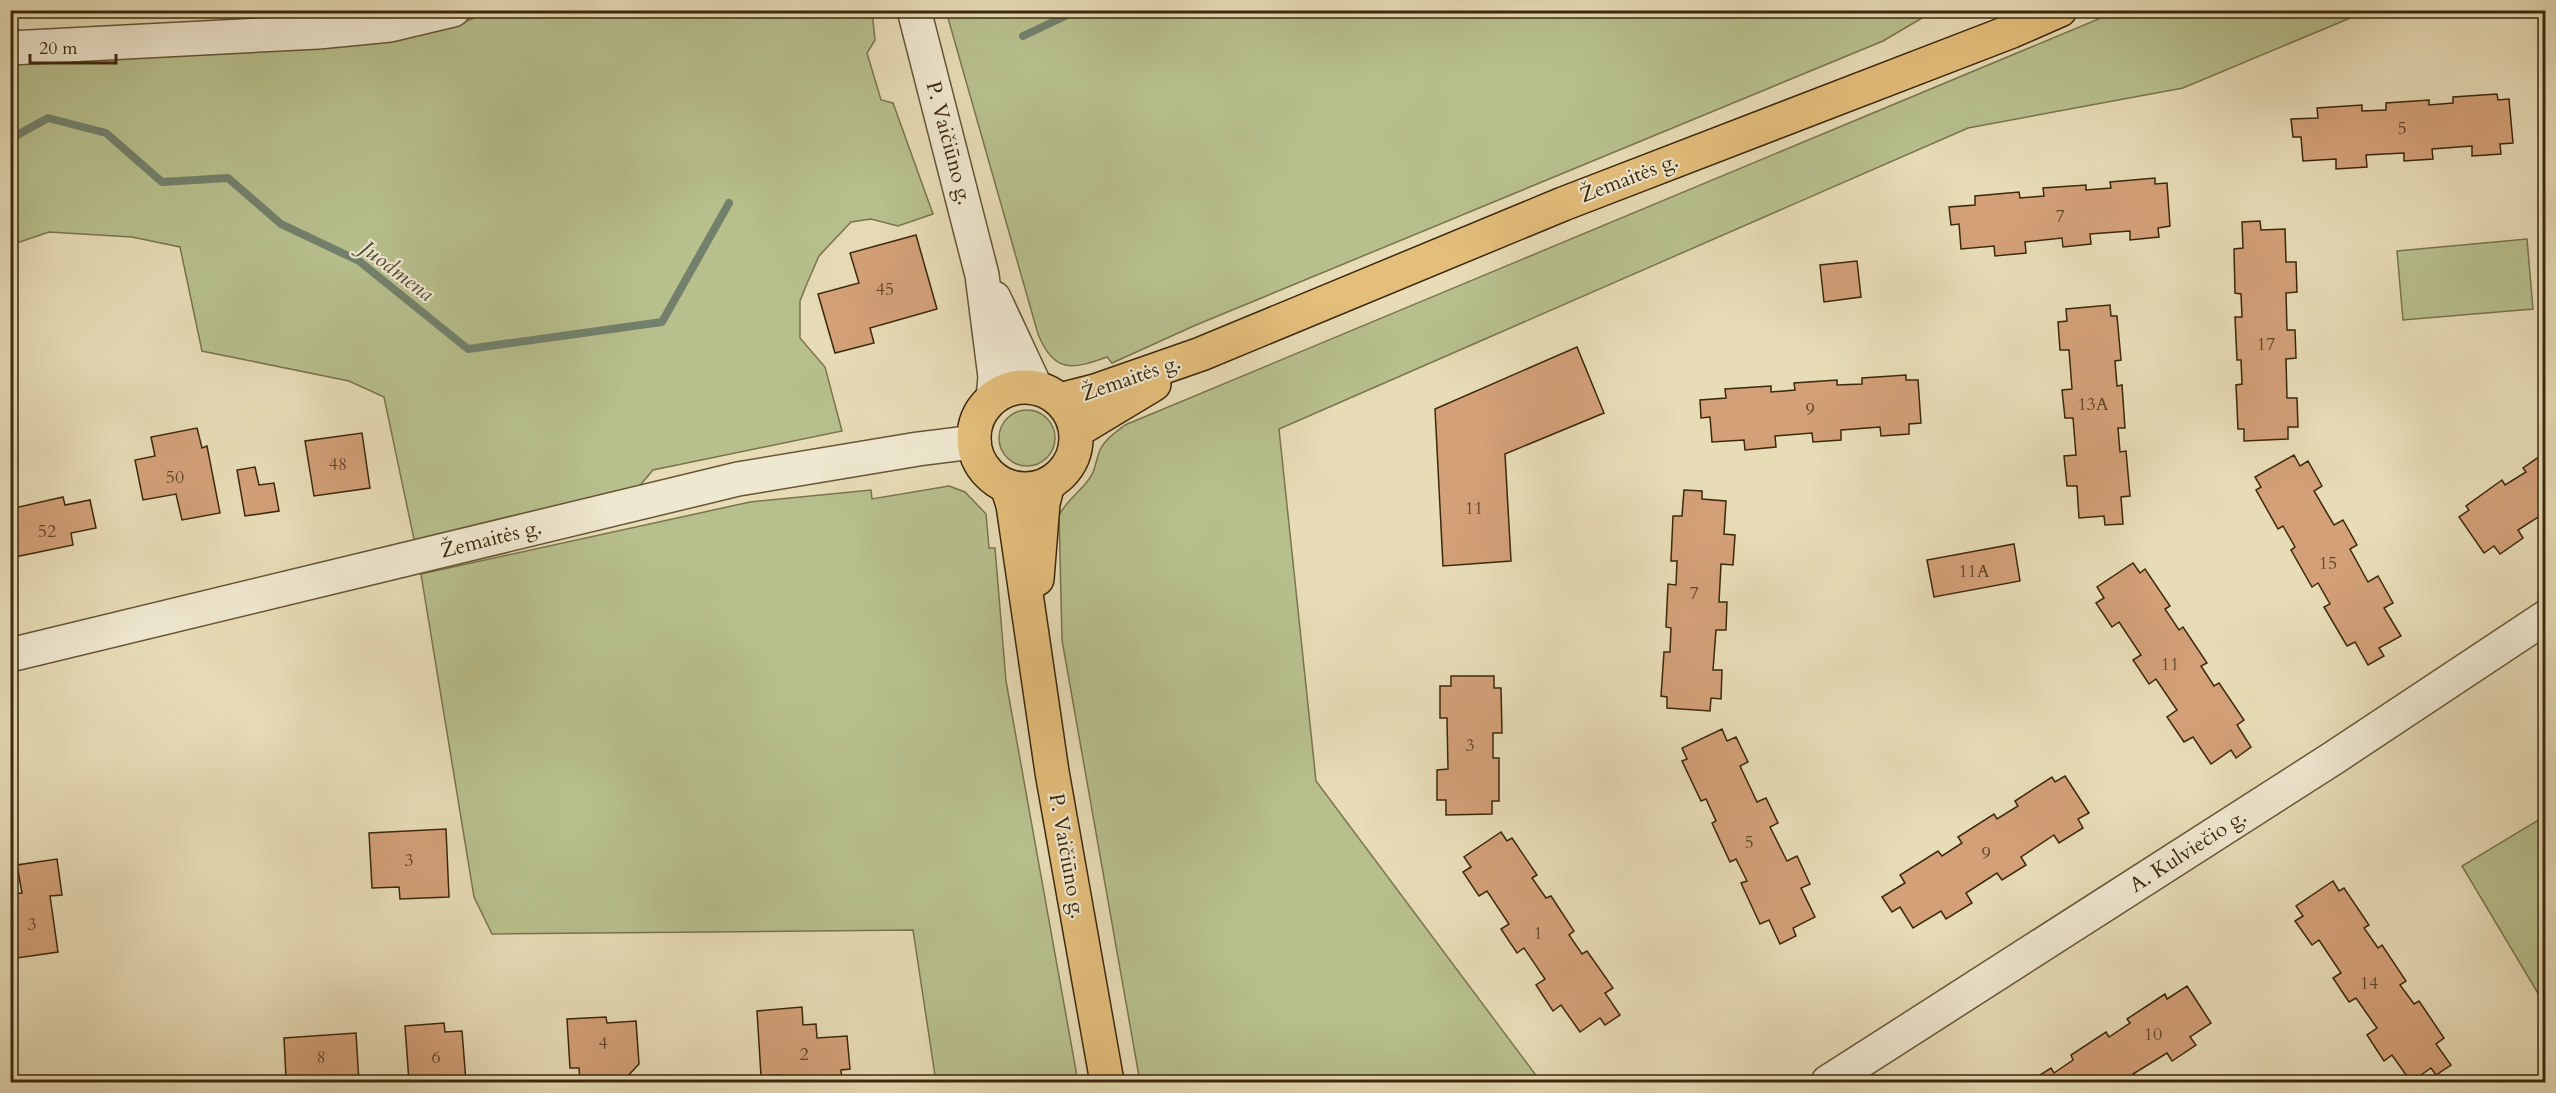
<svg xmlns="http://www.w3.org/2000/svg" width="2556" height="1093" font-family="Cardo,serif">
	<rect width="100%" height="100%" fill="#e7dcb6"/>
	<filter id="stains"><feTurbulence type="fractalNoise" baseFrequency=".00333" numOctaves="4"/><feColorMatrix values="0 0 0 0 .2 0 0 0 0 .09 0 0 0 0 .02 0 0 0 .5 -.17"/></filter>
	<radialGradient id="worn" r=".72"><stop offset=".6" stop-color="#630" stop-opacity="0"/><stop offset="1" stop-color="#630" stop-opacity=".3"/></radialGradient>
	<g fill="#b7c08d" stroke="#7a744c" stroke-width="1.5">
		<polygon points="495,10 872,11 875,40 867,53 881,100 893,103 933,214 898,226 871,219 851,222 819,256 808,281 800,301 800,338 825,367 842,431 653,470 631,496 415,544 384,397 349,381 202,351 180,247 132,237 49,232 11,245 11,56 453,26"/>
		<path d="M2120,10L2367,11L2183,88L1968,128L1279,429L1316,781L1538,1078L1531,1082H1140L1062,640L1059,515C1066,502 1077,494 1086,483C1097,471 1095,459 1101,448C1106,438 1117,431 1125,425Z"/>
		<path d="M946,11V10L1934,11L1883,41L1196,325L1112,363L1107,357C1071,370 1054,373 1038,334Z"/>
		<polygon points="2527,239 2533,309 2403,320 2397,251"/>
		<circle cx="1027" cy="438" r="28"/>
		<polygon points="949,486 965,492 986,514 989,548 995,548 1006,681 1078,1082 936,1082 913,930 492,934 474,897 421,574 750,502 871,490 872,499"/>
		<polygon points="2545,816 2545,1005 2462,866"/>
	</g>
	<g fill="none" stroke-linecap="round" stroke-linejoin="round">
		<g stroke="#73816c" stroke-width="8">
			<polyline points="1023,36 1078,10"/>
			<polyline points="10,139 48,118 106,133 162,182 228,178 281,224 359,261 468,349 662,322 729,203"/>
		</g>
	</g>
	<g fill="#d3a078" stroke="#3c280c" stroke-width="1.5">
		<polygon points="2497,94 2498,100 2509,99 2513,143 2500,144 2501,154 2472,156 2472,146 2432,149 2433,159 2404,161 2404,153 2366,155 2367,167 2336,169 2336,159 2303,161 2301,137 2293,137 2291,119 2318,118 2317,108 2362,105 2362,111 2386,110 2386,103 2429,100 2429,105 2453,103 2453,97"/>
		<polygon points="2155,178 2155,184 2167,183 2170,226 2158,228 2159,237 2130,240 2130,231 2090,234 2091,244 2063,247 2062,238 2025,242 2026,253 1995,256 1994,246 1961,249 1959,224 1951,225 1949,207 1975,205 1975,196 2019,192 2020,198 2044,196 2043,188 2086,185 2086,190 2111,188 2110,182"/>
		<polygon points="2260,221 2261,230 2285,229 2286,262 2296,262 2297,292 2286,293 2287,330 2295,330 2296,358 2286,359 2287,398 2297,398 2298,427 2288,427 2288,439 2244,441 2244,429 2238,429 2236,385 2242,384 2241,360 2237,360 2235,317 2242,317 2241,294 2235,293 2234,249 2243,248 2242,222"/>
		<polygon points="916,235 937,309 870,328 874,343 835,353 818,294 859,283 850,253"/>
		<polygon points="1857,261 1861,297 1824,302 1820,265"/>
		<polygon points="2110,305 2111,316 2117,316 2121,360 2115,361 2117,386 2122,385 2125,428 2118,428 2120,452 2126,451 2130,496 2121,497 2123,524 2105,525 2104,516 2079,518 2077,486 2067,486 2064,456 2076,455 2073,418 2065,418 2062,390 2072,389 2069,350 2060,350 2058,322 2067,321 2066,309"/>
		<polygon points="1577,347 1604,413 1505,454 1511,561 1443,566 1435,409"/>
		<polygon points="1906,375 1906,380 1918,380 1921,423 1909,424 1909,434 1881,436 1880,427 1841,430 1841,440 1813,442 1812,433 1775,436 1776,447 1745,450 1744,440 1712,442 1710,417 1701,418 1700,400 1726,398 1725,389 1771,386 1771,392 1795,390 1794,383 1837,380 1837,385 1862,384 1862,378"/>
		<polygon points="197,428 202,448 207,446 220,513 182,520 176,494 143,500 135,460 155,456 151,437"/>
		<polygon points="362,433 370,488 314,496 305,441"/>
		<polygon points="2546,452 2546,512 2518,530 2523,538 2500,554 2494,546 2484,553 2459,517 2469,510 2466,506 2502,480 2505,485 2526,472 2523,468"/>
		<polygon points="2294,455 2300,466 2308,461 2322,486 2314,491 2334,525 2343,520 2357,545 2350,549 2368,582 2378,576 2393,603 2384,608 2401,636 2379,648 2384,656 2368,665 2355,642 2347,646 2324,607 2330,604 2318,583 2312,587 2291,550 2295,547 2283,526 2278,529 2256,490 2261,487 2255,477"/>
		<polygon points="255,467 259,485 274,483 279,511 245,516 237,470"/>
		<polygon points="1684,490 1702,491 1702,499 1726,501 1724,534 1735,535 1733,565 1721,564 1719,602 1727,602 1726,630 1716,630 1713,670 1722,670 1721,699 1711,698 1710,711 1667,708 1667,697 1661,696 1664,652 1670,652 1671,628 1666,627 1668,584 1676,585 1677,561 1671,561 1673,516 1682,516"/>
		<polygon points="63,497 65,505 90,500 96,528 71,533 73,545 10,558 10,509"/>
		<polygon points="2014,544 2020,581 1934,597 1927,560"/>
		<polygon points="2133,563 2140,573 2145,569 2170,606 2165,609 2179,630 2183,627 2207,663 2201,666 2214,686 2219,683 2244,720 2237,725 2251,747 2236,758 2231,750 2211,764 2193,737 2184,742 2167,717 2177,710 2156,679 2149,684 2133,660 2141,655 2119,622 2112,627 2096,603 2104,598 2097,587"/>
		<polygon points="1451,676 1494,676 1494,688 1501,688 1502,733 1493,733 1493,758 1499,758 1499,801 1492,801 1492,814 1446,815 1446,800 1437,800 1437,770 1448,769 1447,718 1440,718 1440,686 1451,686"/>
		<polygon points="1722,729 1727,741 1736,737 1748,762 1740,766 1757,802 1766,798 1778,823 1770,827 1787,861 1797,856 1810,884 1801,888 1815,917 1793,928 1796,936 1780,944 1769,920 1760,924 1741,883 1747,881 1736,859 1730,862 1712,823 1716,821 1706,799 1701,801 1682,761 1687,759 1682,748"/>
		<polygon points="2065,776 2089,813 2078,819 2083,828 2059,843 2054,835 2021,857 2026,865 2002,880 1997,873 1966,893 1972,903 1946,919 1941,911 1913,928 1900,907 1892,912 1882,897 1905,883 1900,875 1938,851 1942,856 1962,843 1958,837 1994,814 1997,819 2018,806 2015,801 2052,777 2055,782"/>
		<polygon points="446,829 449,897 400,899 399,887 372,888 369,833"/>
		<polygon points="1501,832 1507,841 1512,838 1537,875 1532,878 1546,898 1551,896 1574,931 1569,935 1582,954 1587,951 1613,988 1605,993 1620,1015 1605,1025 1600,1018 1580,1032 1561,1005 1553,1011 1536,985 1545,979 1524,948 1517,953 1501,929 1509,924 1487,891 1479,896 1463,872 1471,867 1464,857"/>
		<polygon points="57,859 62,895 50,896 58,952 10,959 10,894 22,893 17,865"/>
		<polygon points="2333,881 2339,891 2344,888 2369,925 2364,928 2378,948 2382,945 2406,981 2400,985 2414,1004 2419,1001 2444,1038 2436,1044 2451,1065 2436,1075 2431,1068 2411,1082 2392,1055 2384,1061 2367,1035 2377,1028 2356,998 2349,1002 2333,978 2341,973 2319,940 2312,945 2295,921 2303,916 2296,906"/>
		<polygon points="2187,986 2211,1023 2190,1037 2196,1045 2172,1061 2167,1053 2133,1074 2139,1082 2029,1082 2051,1068 2054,1073 2073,1060 2071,1055 2106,1032 2109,1037 2130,1023 2127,1019 2165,994 2167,999"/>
		<polygon points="802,1007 803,1025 816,1024 817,1038 847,1036 850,1069 841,1070 842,1082 780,1082 779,1075 761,1076 757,1011"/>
		<polygon points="606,1017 607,1023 636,1021 639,1064 626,1078 580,1081 579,1068 570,1068 567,1019"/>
		<polygon points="444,1023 445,1032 462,1031 466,1082 409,1082 405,1026"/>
		<polygon points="356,1033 359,1082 303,1082 302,1077 286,1078 284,1038"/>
	</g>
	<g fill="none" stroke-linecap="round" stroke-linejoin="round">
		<g stroke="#675536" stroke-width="36">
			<g id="minor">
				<polyline points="914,10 982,275 995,377 993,398"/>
				<polyline points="10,48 318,32 390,25 453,10"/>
				<polyline points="994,298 1036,388"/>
				<polyline points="10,655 738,479 918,449 974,442"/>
				<polyline points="1828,1082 2335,757 2546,617"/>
			</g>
		</g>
		<g stroke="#3c280c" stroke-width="36">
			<g id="major">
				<circle cx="1025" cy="438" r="51"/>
				<polyline points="1060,400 1095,391 1201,354 1563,204 2012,31 2060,10"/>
				<polyline points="1076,431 1154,384"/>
				<polyline points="1007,486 1013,505 1052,772 1107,1082"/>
				<polyline points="1037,579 1043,503 1048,484"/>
			</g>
		</g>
		<use href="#minor" stroke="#efe8d0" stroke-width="33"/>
		<use href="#major" stroke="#e4be7b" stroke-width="33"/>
	</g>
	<g text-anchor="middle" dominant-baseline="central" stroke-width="4.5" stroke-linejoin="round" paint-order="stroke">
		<g font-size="18" fill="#624627">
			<text x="2402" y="128">5</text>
			<text x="2060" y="216">7</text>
			<text x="885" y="289">45</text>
			<text x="2266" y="344">17</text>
			<text x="2093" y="404">13A</text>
			<text x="1810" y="409">9</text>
			<text x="338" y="464">48</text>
			<text x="175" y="477">50</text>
			<text x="1474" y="508">11</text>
			<text x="47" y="531">52</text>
			<text x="2328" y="563">15</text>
			<text x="1974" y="571">11A</text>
			<text x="1694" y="593">7</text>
			<text x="2170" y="664">11</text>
			<text x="1470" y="745">3</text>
			<text x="1749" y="842">5</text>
			<text x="1986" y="853">9</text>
			<text x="409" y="860">3</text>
			<text x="32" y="924">3</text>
			<text x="1538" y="933">1</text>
			<text x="2369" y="983">14</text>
			<text x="2153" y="1034">10</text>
			<text x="603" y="1043">4</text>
			<text x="804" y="1054">2</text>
			<text x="321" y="1057">8</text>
			<text x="436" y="1057">6</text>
		</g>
		<g font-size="21" fill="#3c280c" stroke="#efe8d0">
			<text transform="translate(949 143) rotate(75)">P. Vaičiūno g.</text>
			<text transform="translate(1629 178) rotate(-21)">Žemaitės g.</text>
			<text transform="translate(1131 378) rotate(-19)">Žemaitės g.</text>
			<text transform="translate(491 539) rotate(-14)">Žemaitės g.</text>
			<text transform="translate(2188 851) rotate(-33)">A. Kulviečio g.</text>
			<text transform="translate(1067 856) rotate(80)">P. Vaičiūno g.</text>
		</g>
		<g font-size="22" font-style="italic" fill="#534d34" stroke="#efe8d0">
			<text transform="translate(397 271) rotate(37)">Juodmena</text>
		</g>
	</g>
	<rect width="2556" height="1093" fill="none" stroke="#e7dcb6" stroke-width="36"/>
	<rect x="12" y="12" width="2532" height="1069" fill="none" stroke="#3c280c" stroke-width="3"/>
	<rect x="18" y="18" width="2520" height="1057" fill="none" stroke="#3c280c" stroke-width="1.5"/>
	<path d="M30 54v9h86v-9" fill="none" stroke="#3c280c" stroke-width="3"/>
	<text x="39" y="54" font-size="18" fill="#3c280c" stroke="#efe8d0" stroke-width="4.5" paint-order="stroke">20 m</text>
	<rect width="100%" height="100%" filter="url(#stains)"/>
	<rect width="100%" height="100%" fill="url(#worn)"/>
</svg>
